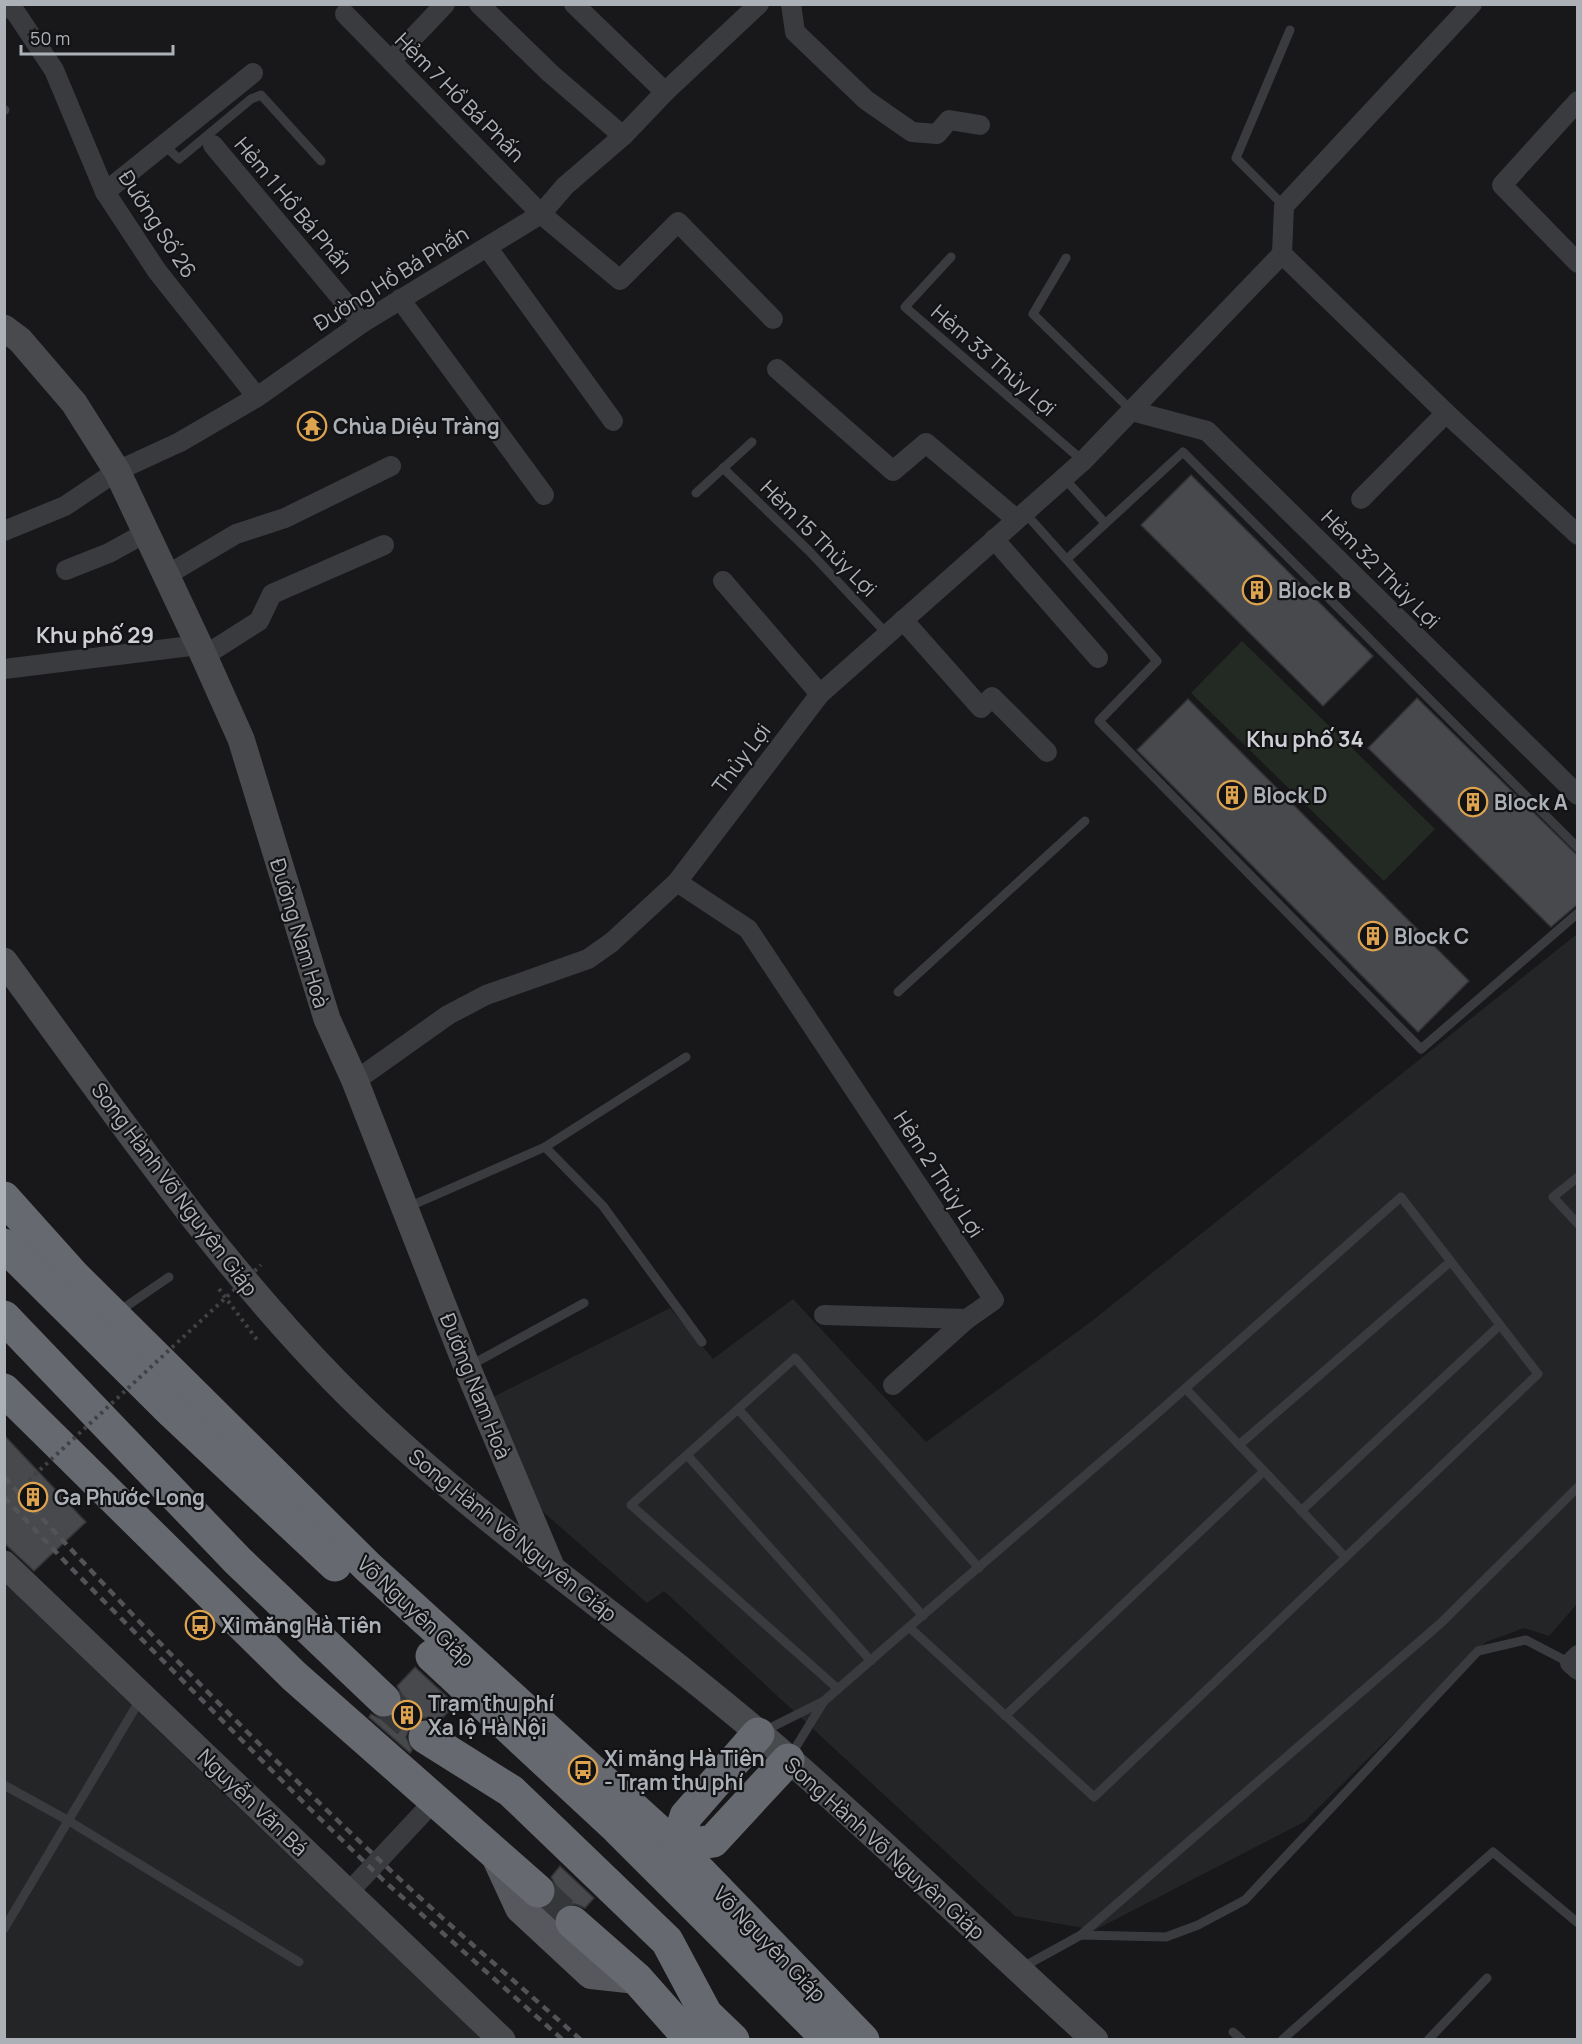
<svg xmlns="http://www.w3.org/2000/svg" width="1582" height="2044" font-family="Manrope,sans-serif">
	<rect width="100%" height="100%" fill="#18181a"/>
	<g fill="#242527">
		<polygon points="1577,934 1577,1604 1549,1636 1524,1628 1486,1642 1304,1822 1095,1930 1015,1916 664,1591 647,1603 533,1503 487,1400 670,1308 713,1359 793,1299 926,1442 1088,1324"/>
		<polygon points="4,1582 222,1792 482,2039 5,2039"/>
	</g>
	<polygon fill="#232a23" points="1242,641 1435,829 1384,881 1191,693"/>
	<g fill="#47494c" stroke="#333336" stroke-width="1.5">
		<polygon points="1191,475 1373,656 1323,706 1141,525"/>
		<polygon points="1417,698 1578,856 1578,904 1551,927 1368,748"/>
		<polygon points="1188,699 1469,981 1418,1032 1137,750"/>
		<polygon points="4,1435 86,1522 34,1571 4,1543"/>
		<polygon points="415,1667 455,1704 438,1723 425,1718 417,1720 410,1727 406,1737 412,1750 410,1753 369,1717 371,1714 379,1718 389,1718 398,1712 402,1705 402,1695 397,1686"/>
		<polygon points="560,1866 594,1898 585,1908 575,1904 565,1905 554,1916 545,1908 556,1895 556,1886 551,1877"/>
	</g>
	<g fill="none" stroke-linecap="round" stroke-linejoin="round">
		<g stroke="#36373a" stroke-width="33" stroke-dasharray="33 16" stroke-linecap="butt">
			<polyline points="384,1700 425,1737"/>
			<polyline points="538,1891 572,1922"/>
		</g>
		<polyline stroke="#404245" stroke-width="4" stroke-dasharray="3 4.5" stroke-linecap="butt" points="219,1289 258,1341"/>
		<g stroke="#3a3b3f" stroke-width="9">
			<polyline points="4,111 5,110"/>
			<polyline points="164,145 179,159 251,99 261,95 321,161"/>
			<polyline points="1284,206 1236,158 1290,30"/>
			<polyline points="951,257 905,307 1083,461"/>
			<polyline points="1066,258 1033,314 1132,411"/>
			<polyline points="723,468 809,551 887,634"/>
			<polyline points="1064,478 1105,523"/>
			<polyline points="696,493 752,442"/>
			<polyline points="1026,514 1157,661 1099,721 1421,1049 1578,913"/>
			<polyline points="1067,559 1183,452 1578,848"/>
			<polyline points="898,992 1085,821"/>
			<polyline points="545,1147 603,1206 702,1342"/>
			<polyline points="1578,1177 1553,1197 1578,1224"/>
			<polygon points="1401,1197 1538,1374 1094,1797 909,1627 1153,1417"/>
			<polyline points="406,1208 545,1147 686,1057"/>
			<polyline points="118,1312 169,1277"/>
			<polyline points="469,1366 584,1303"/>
			<polyline points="738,1409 923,1616"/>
			<polyline points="1239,1445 1450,1262"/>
			<polyline points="687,1455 871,1661"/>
			<polyline points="1264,1471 1345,1557"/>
			<polyline points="1301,1511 1500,1325"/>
			<polyline points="838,1689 631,1505 795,1358 979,1568"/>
			<polyline points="824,1701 909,1627"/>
			<polyline points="1005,1716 1264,1471 1186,1389"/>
			<polyline points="762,1732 824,1701 791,1755"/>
			<polyline points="4,1785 69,1821 299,1962"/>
			<polyline points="4,1929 141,1698"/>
			<polyline points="1081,1935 1442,1622 1578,1487"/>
			<polyline points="1021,1968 1081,1935 1166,1937 1198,1925 1245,1900 1478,1651 1526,1640 1570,1663"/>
			<polyline points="1233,2032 1242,2040"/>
			<polyline points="1282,2040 1493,1852 1578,1923"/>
			<polyline points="1428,2040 1487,1978"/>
		</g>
		<g stroke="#3a3b3f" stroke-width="20">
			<polyline points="5,4 16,13 54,70 105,192 157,271 257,397"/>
			<polyline points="479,4 550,73 623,136"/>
			<polyline points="574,4 665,92"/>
			<polyline points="791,4 795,32 866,100 912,132 937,134 949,120 980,125"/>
			<polyline points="345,14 541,214 620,280 678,222 773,319"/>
			<polyline points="391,61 445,4"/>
			<polyline points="1578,101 1502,185 1578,263"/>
			<polyline points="213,145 362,323"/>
			<polyline points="105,192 253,73"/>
			<polyline points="487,247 613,421"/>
			<polyline points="1282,254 1284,206 1472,4"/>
			<polyline points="400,299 544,495"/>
			<polyline points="777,369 893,471 926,443 1016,519"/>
			<polyline points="1132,411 1207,431 1578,795"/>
			<polyline points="1361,499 1446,413"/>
			<polyline points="4,531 65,506 117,471 180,442 257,397 362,323 541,214 565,186 623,136 665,92 759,4"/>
			<polyline points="994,539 1098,658"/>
			<polyline points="66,570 109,553 147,532"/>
			<polyline points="167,575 236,534 285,518 391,466"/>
			<polyline points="723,581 820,694"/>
			<polyline points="903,620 981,708 992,697 1047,752"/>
			<polyline points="204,656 259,621 272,594 384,545"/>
			<polyline points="4,669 199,645"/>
			<polyline points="677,882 748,929 994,1300 967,1319 824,1315"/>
			<polyline points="355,1081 448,1015 486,995 588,959 612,942 677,882 820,694 1083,461 1282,254 1446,413 1578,535"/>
			<polyline points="893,1385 967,1319"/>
			<polyline points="1578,1655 1570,1663 1578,1670"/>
			<polyline points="347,1894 435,1800"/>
		</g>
		<g stroke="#484a4e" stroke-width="27">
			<polyline points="4,328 20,340 74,403 117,471 199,645 241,739 327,1019 355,1081 467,1367 550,1564"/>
			<path d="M4,961C110,1105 210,1253 335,1381C468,1517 631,1622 775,1747C884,1842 988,1942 1095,2040"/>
			<polyline points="4,1564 502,2040"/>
		</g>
		<polyline stroke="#56585d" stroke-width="30" points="495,1854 520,1908 591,1974 637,1979"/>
		<g stroke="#66696f" stroke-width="33">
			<polyline points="4,1198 74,1276 368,1567 676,1847 863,2040"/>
			<polyline points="4,1245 172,1412 335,1565"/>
			<polyline points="4,1317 238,1561 384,1700"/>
			<polyline points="4,1390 294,1676 538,1891"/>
			<polyline points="432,1656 617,1828 829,2040"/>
			<polyline points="758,1734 686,1816 676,1847 713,1841 788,1760"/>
			<polyline points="425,1737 511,1791 667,1941 706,2014 733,2040"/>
			<polyline points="572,1922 637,1979 691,2040"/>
		</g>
		<g stroke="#515357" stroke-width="4.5" stroke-dasharray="8 6" stroke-linecap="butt">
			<path d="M4,1477C128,1612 256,1745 390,1870C452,1928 517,1983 581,2040"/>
			<polyline points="4,1497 73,1570 308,1807 383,1880 563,2040"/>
		</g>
		<polyline stroke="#404245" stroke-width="4" stroke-dasharray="3 4.5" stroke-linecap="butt" points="29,1480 261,1265"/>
	</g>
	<defs>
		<g id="temple-ring" transform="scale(1.5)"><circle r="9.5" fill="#131315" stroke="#dda34e" stroke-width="1.5"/><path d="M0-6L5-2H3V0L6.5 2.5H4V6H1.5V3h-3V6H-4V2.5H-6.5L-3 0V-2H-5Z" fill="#dda34e"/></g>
		<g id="building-ring" transform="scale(1.5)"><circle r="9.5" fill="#131315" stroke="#dda34e" stroke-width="1.5"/><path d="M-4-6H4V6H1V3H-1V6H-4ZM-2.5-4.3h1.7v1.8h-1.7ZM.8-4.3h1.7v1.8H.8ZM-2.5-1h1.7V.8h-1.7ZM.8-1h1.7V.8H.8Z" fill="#dda34e"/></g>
		<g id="bus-ring" transform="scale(1.5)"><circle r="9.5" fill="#131315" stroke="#dda34e" stroke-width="1.5"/><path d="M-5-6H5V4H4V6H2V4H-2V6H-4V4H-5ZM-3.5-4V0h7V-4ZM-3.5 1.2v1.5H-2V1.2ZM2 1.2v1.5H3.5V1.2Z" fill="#dda34e"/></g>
	</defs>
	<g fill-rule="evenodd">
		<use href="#temple-ring" x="312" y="426"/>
		<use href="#building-ring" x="1257" y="590"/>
		<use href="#building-ring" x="1232" y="795"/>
		<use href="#building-ring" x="1473" y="802"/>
		<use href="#building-ring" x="1373" y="936"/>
		<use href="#building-ring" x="33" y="1497"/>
		<use href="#bus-ring" x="200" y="1625"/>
		<use href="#building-ring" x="407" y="1715"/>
		<use href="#bus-ring" x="583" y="1770"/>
	</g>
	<g text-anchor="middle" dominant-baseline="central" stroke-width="4.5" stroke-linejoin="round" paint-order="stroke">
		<g font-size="21" fill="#acb1b8" stroke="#131315">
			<text transform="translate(460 97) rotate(45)">Hẻm 7 Hồ Bá Phấn</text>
			<text transform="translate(294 205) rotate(50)">Hẻm 1 Hồ Bá Phấn</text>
			<text transform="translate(158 224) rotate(57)">Đường Số 26</text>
			<text transform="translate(391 278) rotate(-32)">Đường Hồ Bá Phấn</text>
			<text transform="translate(994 360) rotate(41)">Hẻm 33 Thủy Lợi</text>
			<text transform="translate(819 538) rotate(45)">Hẻm 15 Thủy Lợi</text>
			<text transform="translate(1381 569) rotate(45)">Hẻm 32 Thủy Lợi</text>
			<text transform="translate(741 758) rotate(-53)">Thủy Lợi</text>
			<text transform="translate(300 933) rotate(73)">Đường Nam Hoà</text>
			<text transform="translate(939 1174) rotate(57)">Hẻm 2 Thủy Lợi</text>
			<text transform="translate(175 1189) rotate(53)">Song Hành Võ Nguyên Giáp</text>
			<text transform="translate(476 1386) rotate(68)">Đường Nam Hoà</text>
			<text transform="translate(513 1535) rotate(39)">Song Hành Võ Nguyên Giáp</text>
			<text transform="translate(416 1611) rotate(43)">Võ Nguyên Giáp</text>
			<text transform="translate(253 1802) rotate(44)">Nguyễn Văn Bá</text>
			<text transform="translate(885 1848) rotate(42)">Song Hành Võ Nguyên Giáp</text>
			<text transform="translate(770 1944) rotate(46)">Võ Nguyên Giáp</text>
		</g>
		<g font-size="21" font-weight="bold" fill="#acb1b8" stroke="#131315" text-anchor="start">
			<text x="333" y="426">Chùa Diệu Tràng</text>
			<text x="1278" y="590">Block B</text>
			<text x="1253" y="795">Block D</text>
			<text x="1494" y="802">Block A</text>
			<text x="1394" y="936">Block C</text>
			<text x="54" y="1497">Ga Phước Long</text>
			<text x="221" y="1625">Xi măng Hà Tiên</text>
			<text x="428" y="1703">Trạm thu phí<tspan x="428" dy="24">Xa lộ Hà Nội</tspan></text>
			<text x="604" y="1758">Xi măng Hà Tiên<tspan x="604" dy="24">- Trạm thu phí</tspan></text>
		</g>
		<g font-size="22" font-weight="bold" fill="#cdcfd5" stroke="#131315">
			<text x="95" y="635">Khu phố 29</text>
			<text x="1305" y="739">Khu phố 34</text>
		</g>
	</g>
	<rect width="1582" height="2044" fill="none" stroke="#acb1b8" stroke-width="12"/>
	<path d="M21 45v9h152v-9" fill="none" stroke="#acb1b8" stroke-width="3"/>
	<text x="30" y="45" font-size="18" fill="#acb1b8" stroke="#131315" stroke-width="4.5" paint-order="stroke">50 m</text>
</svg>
